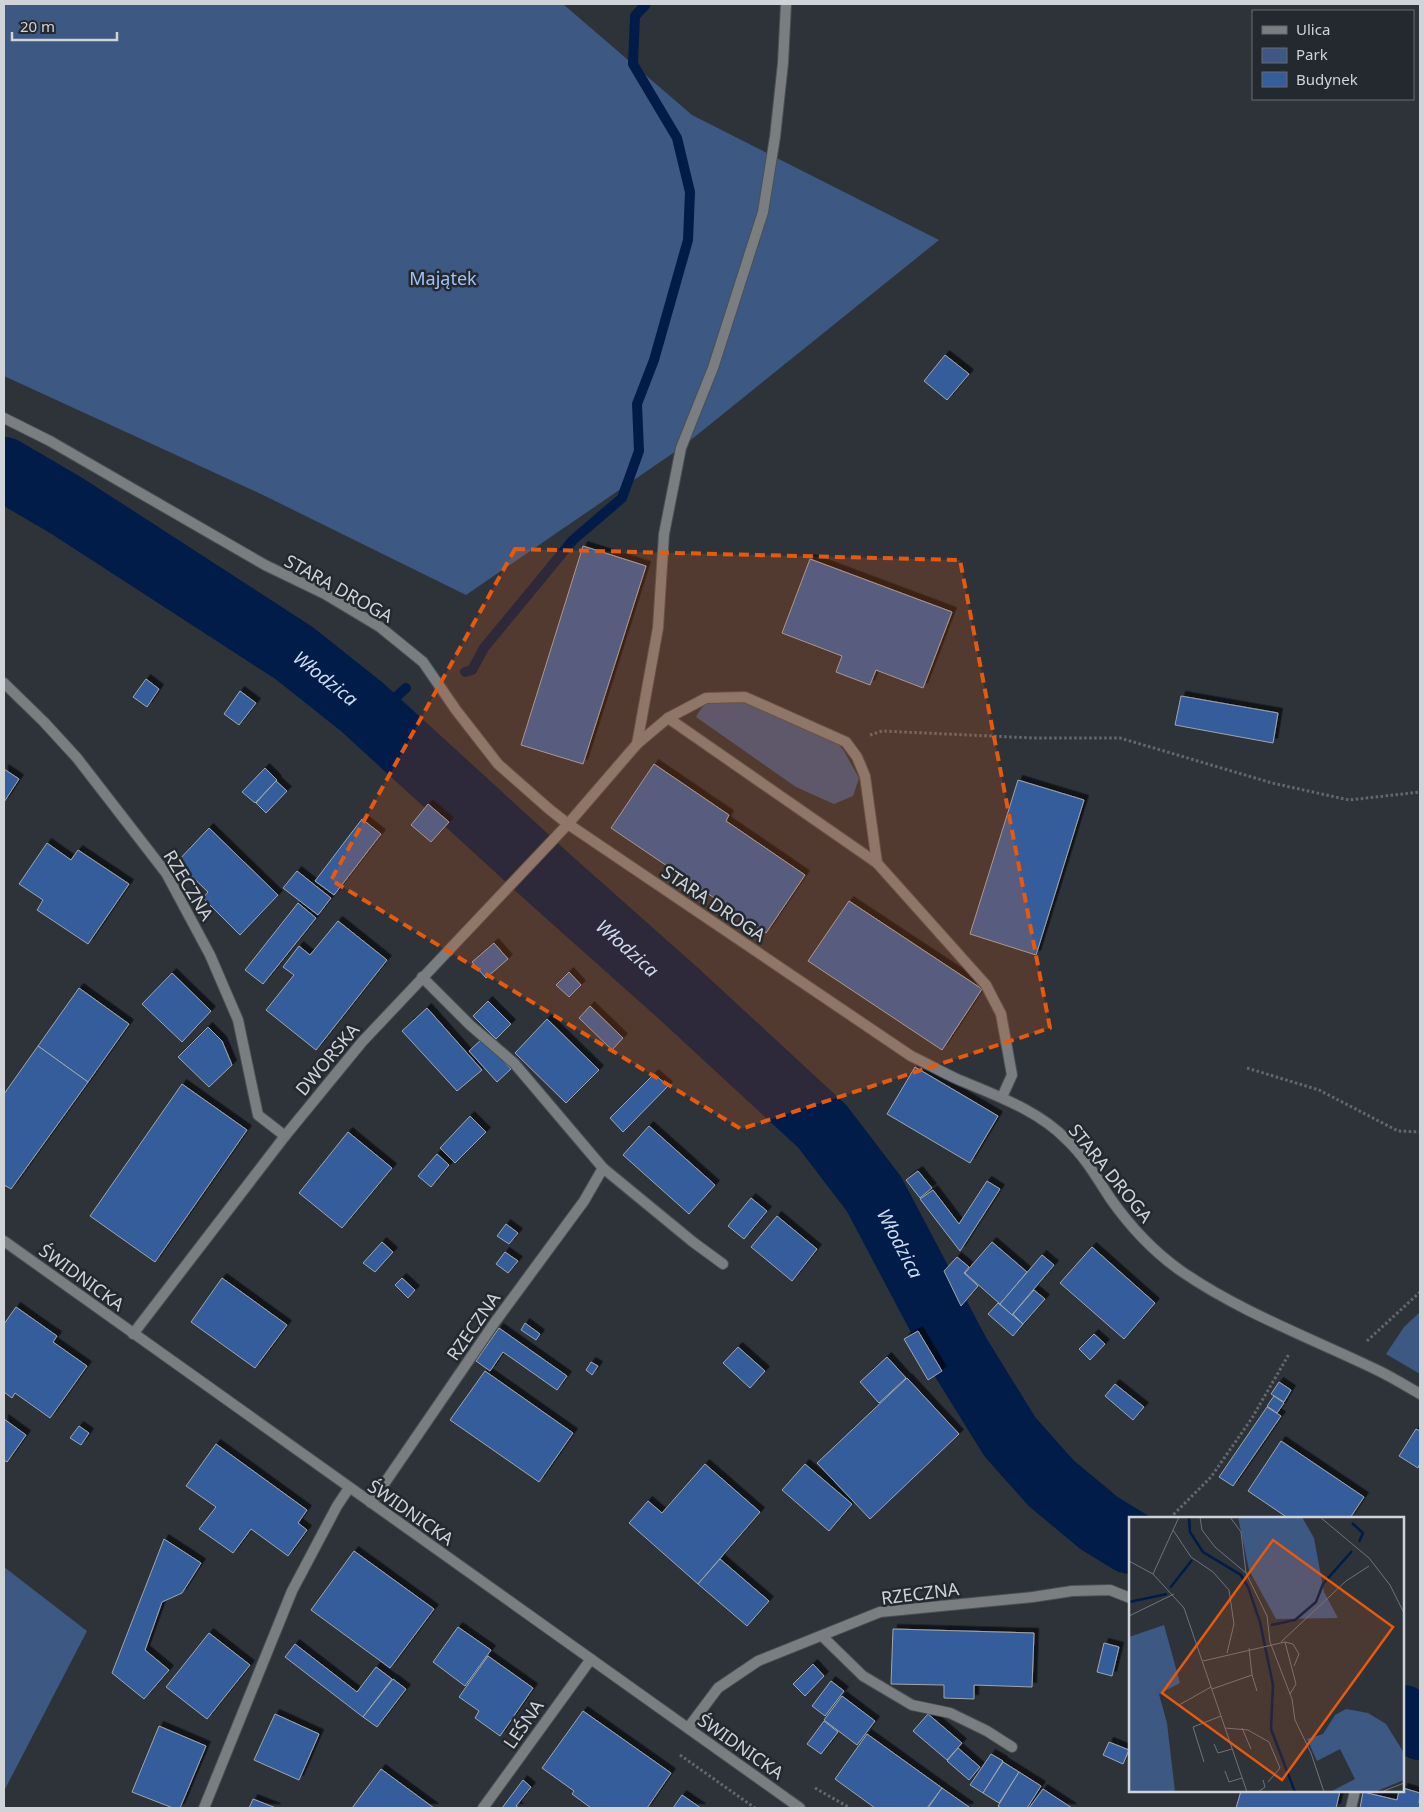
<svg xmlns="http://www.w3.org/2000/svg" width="1424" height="1812" font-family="'Noto Sans',sans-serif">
	<defs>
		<filter id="shadow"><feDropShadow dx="4.5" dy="-4.5" stdDeviation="0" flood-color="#0009"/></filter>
	</defs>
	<rect width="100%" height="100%" fill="#2e333a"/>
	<g fill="#3c5883">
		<polygon points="4,4 563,4 692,115 939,240 682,447 466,595 263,495 4,376"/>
		<path d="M745,697L831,735L844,751L859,778L853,796L834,804L796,787L696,717C707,695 723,698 745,697Z"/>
		<polygon points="1420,1312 1420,1374 1386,1354 1404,1327"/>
		<polygon points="4,1567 87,1631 4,1791"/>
	</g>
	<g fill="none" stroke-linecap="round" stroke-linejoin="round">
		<g stroke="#011c48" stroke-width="10">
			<polyline points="465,672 472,670 484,648 573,540 622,498 639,451 637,404 654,360 688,240 690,192 677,138 633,64 635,16 646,4"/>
			<polyline points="373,718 406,688"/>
		</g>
		<g stroke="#011c48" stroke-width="64">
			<path id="s1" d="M4,469L67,506L294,653L362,707L551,880L678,993L822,1126L874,1194L958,1353L1010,1437L1051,1483L1099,1523L1130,1542"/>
			<polyline points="1403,1717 1420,1728"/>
		</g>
	</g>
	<g fill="#345d9b" stroke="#a0a6ae" filter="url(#shadow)">
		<polygon points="945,355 969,374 947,400 924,381"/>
		<polygon points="583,546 646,566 583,764 521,745"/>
		<polygon points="810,559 952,612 923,688 876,670 870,685 836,672 842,656 782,633"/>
		<polygon points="146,679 159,689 147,707 133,697"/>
		<polygon points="240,691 256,703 239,725 224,714"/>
		<polygon points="1181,696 1278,713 1273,743 1175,725"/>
		<polygon points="654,764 729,815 726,821 805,875 766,933 611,828"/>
		<polygon points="265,768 277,780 255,803 242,792"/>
		<polygon points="4,769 19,779 4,802"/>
		<polygon points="1018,780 1084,800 1036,955 970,934"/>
		<polygon points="276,781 287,791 266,813 256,803"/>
		<polygon points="428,804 449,822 431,842 411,825"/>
		<polygon points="362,819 381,834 334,895 315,881"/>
		<polygon points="209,828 278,895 240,935 203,898 208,892 177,862"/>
		<polygon points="47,843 71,860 78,850 129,884 88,944 37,910 43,900 19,884"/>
		<polygon points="297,871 331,898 318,915 283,888"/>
		<polygon points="849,901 982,989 942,1050 808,961"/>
		<polygon points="298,903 316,918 263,984 245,970"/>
		<polygon points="338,921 387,960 316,1050 266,1010 294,975 283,967 299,946 310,955"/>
		<polygon points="494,943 508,959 486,978 472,962"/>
		<polygon points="569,972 581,985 569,997 556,985"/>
		<polygon points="172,973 211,1011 182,1042 142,1004"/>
		<polygon points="79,988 129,1024 88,1082 38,1046"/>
		<polygon points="488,1001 511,1024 496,1039 473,1016"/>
		<polygon points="590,1006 623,1038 612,1050 579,1018"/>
		<polygon points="427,1008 482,1070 457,1091 402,1031"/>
		<polygon points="547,1019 599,1070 566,1103 515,1053"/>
		<polygon points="208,1027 222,1041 232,1065 209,1087 178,1057"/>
		<polygon points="483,1038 511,1069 497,1082 469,1051"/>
		<polygon points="38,1046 88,1082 11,1189 4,1185 4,1094"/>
		<polygon points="915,1067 998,1116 970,1163 887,1114"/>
		<polygon points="654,1074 668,1086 623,1132 610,1118"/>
		<polygon points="182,1084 247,1130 155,1262 90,1216"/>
		<polygon points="470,1116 486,1132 455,1163 440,1148"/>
		<polygon points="649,1126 715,1185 689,1214 623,1155"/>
		<polygon points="348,1132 392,1168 342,1228 299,1193"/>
		<polygon points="437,1154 449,1165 431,1187 418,1176"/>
		<polygon points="918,1171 932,1188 920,1198 906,1180"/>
		<polygon points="987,1181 1000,1189 960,1251 920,1199 933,1190 959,1224"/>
		<polygon points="751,1198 767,1211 744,1239 728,1226"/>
		<polygon points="777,1216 817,1249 792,1281 751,1247"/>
		<polygon points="506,1224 518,1233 509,1244 497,1236"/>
		<polygon points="382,1242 393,1252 375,1272 363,1263"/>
		<polygon points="992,1242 1027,1272 1000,1304 965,1273"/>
		<polygon points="1092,1247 1155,1303 1124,1339 1060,1283"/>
		<polygon points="505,1252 518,1261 508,1273 496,1264"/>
		<polygon points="1042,1255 1054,1265 1012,1315 1000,1304"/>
		<polygon points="957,1257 969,1267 964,1273 978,1286 961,1306 944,1271"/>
		<polygon points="222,1278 287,1325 255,1368 191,1322"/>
		<polygon points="402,1278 415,1290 408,1298 395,1285"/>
		<polygon points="1034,1290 1045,1299 1023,1324 1013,1314"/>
		<polygon points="998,1303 1023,1324 1013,1336 988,1314"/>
		<polygon points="16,1307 57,1336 53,1342 87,1366 50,1418 15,1393 12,1398 4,1392 4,1324"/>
		<polygon points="525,1323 540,1334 536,1340 521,1330"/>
		<polygon points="499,1328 567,1376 557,1390 503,1352 490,1371 476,1361"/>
		<polygon points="918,1331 942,1371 928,1380 904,1339"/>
		<polygon points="1094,1334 1105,1344 1090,1360 1079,1349"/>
		<polygon points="738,1347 765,1371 750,1388 723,1363"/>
		<polygon points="887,1357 906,1378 879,1403 860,1382"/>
		<polygon points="591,1362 598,1366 592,1375 586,1370"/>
		<polygon points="485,1371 573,1433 539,1482 450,1420"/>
		<polygon points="907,1378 959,1434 870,1519 817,1463"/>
		<polygon points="1279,1382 1291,1390 1284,1402 1271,1394"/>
		<polygon points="1115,1384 1144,1407 1133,1420 1105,1396"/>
		<polygon points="1274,1396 1284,1403 1277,1413 1267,1406"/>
		<polygon points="1267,1407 1281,1416 1233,1486 1219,1477"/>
		<polygon points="4,1419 26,1435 7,1462 4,1460"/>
		<polygon points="79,1426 89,1433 81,1445 70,1438"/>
		<polygon points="1416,1429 1420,1431 1420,1463 1418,1468 1399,1456"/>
		<polygon points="1281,1441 1364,1497 1350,1518 1288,1518 1248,1491"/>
		<polygon points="216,1444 307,1510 298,1523 307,1530 288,1556 251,1529 233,1553 199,1529 216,1507 186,1486"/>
		<polygon points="705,1464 760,1512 698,1584 629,1523 648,1501 662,1513"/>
		<polygon points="805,1464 852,1504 829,1531 782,1490"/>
		<polygon points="164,1539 201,1563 182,1593 162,1602 145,1650 169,1670 144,1699 112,1673"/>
		<polygon points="354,1551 434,1609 390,1668 311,1610"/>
		<polygon points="720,1559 769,1601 747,1626 698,1584"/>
		<polygon points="458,1627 491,1650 465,1686 433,1662"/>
		<polygon points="893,1629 1034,1633 1032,1687 974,1685 974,1699 944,1698 944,1685 891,1684"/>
		<polygon points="209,1633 250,1665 207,1719 166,1687"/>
		<polygon points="1104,1643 1119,1647 1112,1676 1097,1672"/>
		<polygon points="295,1644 357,1692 376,1667 392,1679 363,1717 285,1657"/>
		<polygon points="488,1656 533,1688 500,1736 475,1718 479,1711 459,1697"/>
		<polygon points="813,1664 824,1676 805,1696 793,1684"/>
		<polygon points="393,1679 406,1689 377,1727 363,1717"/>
		<polygon points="831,1681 844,1691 825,1716 812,1706"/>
		<polygon points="842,1696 875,1721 857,1745 824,1720"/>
		<polygon points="583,1711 671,1773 647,1808 591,1808 572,1794 574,1791 542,1768"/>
		<polygon points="275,1714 319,1734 299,1780 254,1760"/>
		<polygon points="928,1714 962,1743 947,1760 913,1731"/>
		<polygon points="824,1721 838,1732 821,1754 807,1744"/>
		<polygon points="159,1726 206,1746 180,1808 173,1808 132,1792"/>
		<polygon points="867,1734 942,1788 927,1808 875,1808 835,1779"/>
		<polygon points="1109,1742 1129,1750 1123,1764 1103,1755"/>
		<polygon points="958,1748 980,1767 969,1780 947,1761"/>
		<polygon points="991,1754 1003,1761 983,1793 970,1785"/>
		<polygon points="1003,1762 1019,1772 999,1803 983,1793"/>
		<polygon points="381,1769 434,1808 352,1808"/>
		<polygon points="1019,1772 1041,1786 1027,1808 1001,1808 998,1806"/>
		<polygon points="523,1780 531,1787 516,1806 519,1808 502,1808"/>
		<polygon points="942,1788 969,1807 968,1808 928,1808"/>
		<polygon points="1403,1788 1420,1793 1419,1803 1420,1803 1420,1808 1360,1808 1363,1792 1397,1800 1399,1791 1403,1791"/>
		<polygon points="1043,1789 1072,1808 1029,1808"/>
		<polygon points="1241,1791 1340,1791 1336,1808 1236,1808"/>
		<polygon points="682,1795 701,1808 673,1808"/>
		<polygon points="253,1799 276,1808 249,1808"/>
	</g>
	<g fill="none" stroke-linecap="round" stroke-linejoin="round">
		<g stroke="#4b5056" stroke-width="12">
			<g id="service">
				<polyline points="4,683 44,722 77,758 166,873 210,955 238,1020 258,1115 285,1136"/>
				<polyline points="668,718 706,698 745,697 846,742 857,757 865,776 877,863"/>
				<polyline points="637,744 658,628 664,534 681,448 713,368 763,212 775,137 783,63 786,4"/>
				<polyline points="568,824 637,744 668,718 877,863 986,985 1001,1014 1012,1075 1002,1097"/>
				<polyline points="603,1168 693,1242 723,1264"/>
				<polyline points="371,1503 495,1322 584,1201 603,1168 514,1063 470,1025 422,977"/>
				<polyline points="822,1636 863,1676 912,1705 950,1713 987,1731 1012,1747"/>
				<polyline points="204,1808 292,1591 337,1506 349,1488"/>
			</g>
		</g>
		<g stroke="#4b5056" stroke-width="12">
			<g id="minor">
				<path d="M4,418L50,441L265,565L325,594L380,627L423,662L456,710L498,764L549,809L568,824L911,1056C926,1063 940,1071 955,1078C994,1095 1037,1109 1067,1140C1085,1157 1097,1178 1110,1198C1129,1225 1154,1252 1181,1271C1242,1313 1311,1338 1377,1370C1392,1377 1406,1386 1420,1394"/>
				<polyline points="133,1334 285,1136 362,1042 568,824"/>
				<polyline points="688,1728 718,1688 758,1661 880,1612 1033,1597 1072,1591 1110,1590 1130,1598"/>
				<polyline points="483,1808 591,1659"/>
				<polyline points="1351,1808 1355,1791"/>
			</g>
		</g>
		<g stroke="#4b5056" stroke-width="12">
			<polyline id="tertiary" points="4,1241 800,1808"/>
		</g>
		<g stroke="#63676e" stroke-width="3" stroke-dasharray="2.5 2.5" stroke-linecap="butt">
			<polyline points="870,735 882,731 1033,738 1120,738 1272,783 1349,800 1420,792"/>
			<polyline points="1247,1068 1319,1090 1398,1131 1420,1132"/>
			<polyline points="1367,1341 1420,1292"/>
			<polyline points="1170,1518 1211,1477 1252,1418 1289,1354"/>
			<polyline points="680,1755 755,1808"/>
			<polyline points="815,1788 850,1808"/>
		</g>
		<use href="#service" stroke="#7b7e81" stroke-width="10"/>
		<use href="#minor" stroke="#7b7e81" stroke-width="10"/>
		<use href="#tertiary" stroke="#7b7e81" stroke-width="10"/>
	</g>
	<path fill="#e8590c" fill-opacity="0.2" stroke="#e8590c" stroke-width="4" stroke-dasharray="10 6" stroke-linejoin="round" d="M515,549L960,560L1050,1028L741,1129L331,880Z"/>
	<g text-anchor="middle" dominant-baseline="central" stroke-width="5" stroke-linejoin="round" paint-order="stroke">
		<g font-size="18" fill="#9fc2f7" stroke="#24292f">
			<text x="443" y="278">Majątek</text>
		</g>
		<g font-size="18" fill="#d0d3d8" stroke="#24292f">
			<text transform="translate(339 588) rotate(29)">STARA DROGA</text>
			<text transform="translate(189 885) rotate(59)">RZECZNA</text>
			<text transform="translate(714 903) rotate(34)">STARA DROGA</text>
			<text transform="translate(327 1059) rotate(-50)">DWORSKA</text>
			<text transform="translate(1111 1173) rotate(51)">STARA DROGA</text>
			<text transform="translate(82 1277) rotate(36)">ŚWIDNICKA</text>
			<text transform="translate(473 1326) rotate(-55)">RZECZNA</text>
			<text transform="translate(411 1512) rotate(35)">ŚWIDNICKA</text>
			<text transform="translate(920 1593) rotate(-7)">RZECZNA</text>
			<text transform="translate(523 1724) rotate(-55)">LEŚNA</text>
			<text transform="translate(741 1746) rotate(35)">ŚWIDNICKA</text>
		</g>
		<g font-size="19" font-style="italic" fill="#cedaed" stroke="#24292f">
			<text stroke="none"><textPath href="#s1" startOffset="384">Włodzica</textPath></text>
			<text stroke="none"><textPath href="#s1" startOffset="789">Włodzica</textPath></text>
			<text stroke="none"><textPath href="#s1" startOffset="1194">Włodzica</textPath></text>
		</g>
	</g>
	<g transform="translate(1129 1517)">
		<rect width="275" height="275" fill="#2e333a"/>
		<path d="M109,0H173L185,21L195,75L209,101L147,102L120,53ZM35,108L51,166L30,177L38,206L46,275H0V120ZM217,192L239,196L257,207L275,236V263L248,274L201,275L226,262L211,232L188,244L178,222L194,217L206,198Z" fill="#3c5883"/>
		<path fill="none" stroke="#011c48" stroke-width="2.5" d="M60,0L61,15L74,35L112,58L119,70L131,105L144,168L142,212L166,275M223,6L234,16L230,25M41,71L63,43M0,85L38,77M142,108L166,103L187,85L194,67L223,34"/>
		<path fill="none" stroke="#6f7379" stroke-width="1" d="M71,0L73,13L86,30L117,56M101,0L112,15L117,56L138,99L141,125L163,182L166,203L182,236L195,275M191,0L240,41L261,68L275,96M44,13L62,40L84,55L100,73L105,107L98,136M0,44L24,57L55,91L118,275M24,57L50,0M0,99L45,77M152,125L217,64L240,49M156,125L164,127L170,137L165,149M74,144L156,125L167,167L161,177M123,158L128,174M83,172L123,158L120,131M50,188L82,170M96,211L119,213L140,225L151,251L139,265M113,211L122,232M85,227L89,236L103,232M75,245L64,210L92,199M96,254L100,265L113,261M129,275L136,270L134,263M252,275L275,266"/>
		<path fill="#e8590c" fill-opacity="0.15" stroke="#e8590c" stroke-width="2.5" d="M144,23L264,110L153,263L33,176Z"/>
		<rect width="275" height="275" fill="none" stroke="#d0d3d8" stroke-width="2.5"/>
	</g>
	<rect width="1424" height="1812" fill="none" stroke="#d0d3d8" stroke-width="10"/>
	<rect x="1252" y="10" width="162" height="90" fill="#24292f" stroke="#696d73"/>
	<rect x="1262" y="26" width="25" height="8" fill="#7b7e81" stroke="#696d73"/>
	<text x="1296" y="35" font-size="15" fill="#d0d3d8">Ulica</text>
	<rect x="1262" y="48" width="25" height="15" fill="#3c5883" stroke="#696d73"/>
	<text x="1296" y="60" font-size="15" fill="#d0d3d8">Park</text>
	<rect x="1262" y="72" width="25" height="15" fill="#345d9b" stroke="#696d73"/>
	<text x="1296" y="85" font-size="15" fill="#d0d3d8">Budynek</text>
	<path d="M12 32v8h105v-8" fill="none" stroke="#d0d3d8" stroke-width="2.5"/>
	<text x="20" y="32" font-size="15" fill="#d0d3d8" stroke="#24292f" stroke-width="4" paint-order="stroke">20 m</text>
</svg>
